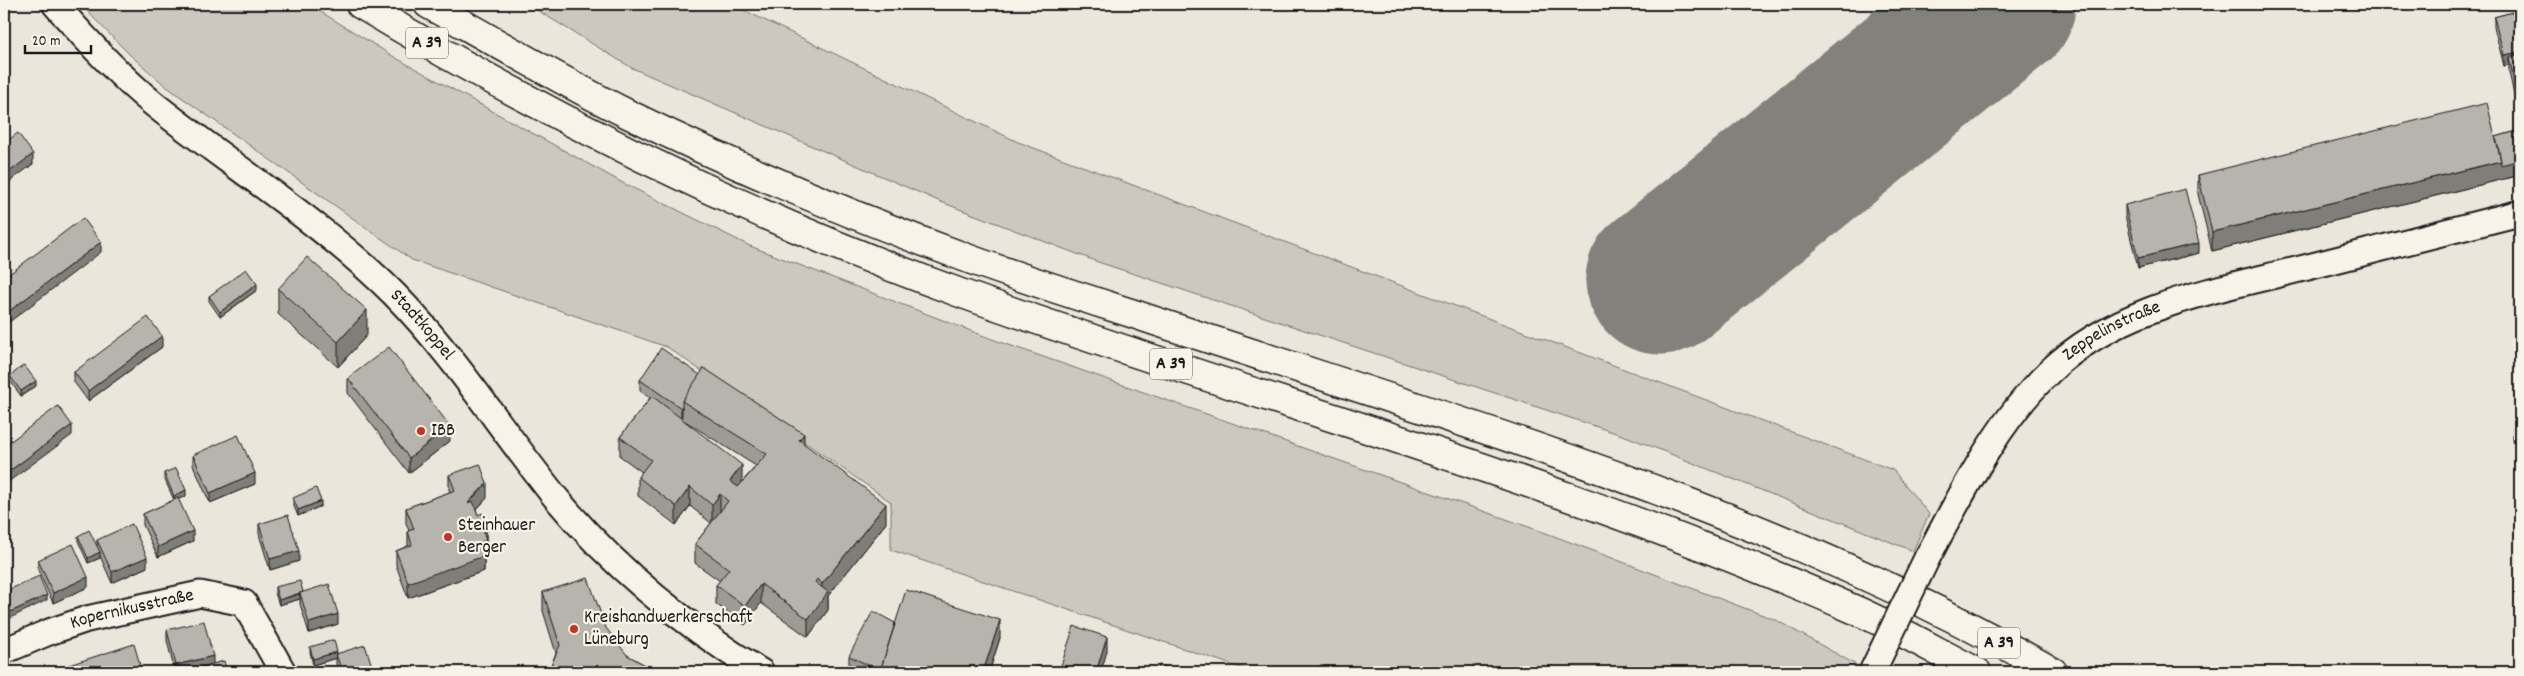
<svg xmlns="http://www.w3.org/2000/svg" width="2524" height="676" font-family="Dekko,sans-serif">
	<rect width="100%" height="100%" fill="#eae6dc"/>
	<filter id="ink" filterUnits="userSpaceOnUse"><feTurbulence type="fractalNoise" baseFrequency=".02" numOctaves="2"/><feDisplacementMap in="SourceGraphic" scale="10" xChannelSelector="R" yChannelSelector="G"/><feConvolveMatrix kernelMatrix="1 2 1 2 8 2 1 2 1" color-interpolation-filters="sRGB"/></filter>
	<g filter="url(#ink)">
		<g fill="#ccc8c0" stroke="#74726e">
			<polygon points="80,4 308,4 396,58 623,183 750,246 992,339 1546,533 1776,620 1869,672 1253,672 891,550 891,502 667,347 412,260 167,87 129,54"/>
			<polygon points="527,4 731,4 1018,142 1893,470 1929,514 1913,551 1628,437 1098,262 941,202 632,68"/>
		</g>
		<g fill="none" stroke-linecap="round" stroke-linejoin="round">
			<polyline stroke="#83817c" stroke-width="149" points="1660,280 2001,4"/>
			<g stroke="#1c1c1c" stroke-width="29">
				<g id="street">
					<path id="s1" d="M55,4C86,40 118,75 155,105C234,168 322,222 394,294C455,356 501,430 556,498C613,567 684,625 761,672"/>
					<path id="s2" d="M1927,558C1963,492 1995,425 2049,372C2118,305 2218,290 2308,267C2379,249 2449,231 2520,213"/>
					<path id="s3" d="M4,651L49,632L87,619L200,594L244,603L283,672"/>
				</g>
			</g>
			<g stroke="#1c1c1c" stroke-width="31">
				<g id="highway">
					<path d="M360,4C551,119 753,218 963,294C1261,401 1569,482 1860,612C1900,630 1938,652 1977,672"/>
					<path d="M428,4C495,42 561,81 630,115C741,169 855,217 972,260C1024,279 1078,296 1131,313C1442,418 1767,507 2053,672"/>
				</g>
			</g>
			<use href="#street" stroke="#f7f3e8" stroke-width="25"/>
			<use href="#highway" stroke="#f7f3e8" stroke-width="28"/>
			<g stroke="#1c1c1c" stroke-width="29" stroke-linecap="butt">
				<polyline id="street-bridge" points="1872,672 1927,558"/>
			</g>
			<use href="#street-bridge" stroke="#f7f3e8" stroke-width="25"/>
		</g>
		<g fill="#9d9b94" stroke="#1c1c1c" fill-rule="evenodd">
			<polygon points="2520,10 2520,123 2509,72 2509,65 2504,66 2494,27 2494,17"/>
			<polygon points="2520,130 2520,175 2212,251 2198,194 2198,175 2496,137"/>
			<polygon points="2125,205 2199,253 2138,268 2125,215"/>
			<polygon points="278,289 367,335 338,367 278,314"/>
			<polygon points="257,290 220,317 209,301 209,296"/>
			<polygon points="162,347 88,401 74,382 74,372"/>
			<polygon points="10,376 36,386 21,396 10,381"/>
			<polygon points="348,378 450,441 409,473 348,393"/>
			<path d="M640,380L804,444L886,523L828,596V610L808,637L761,603L745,625L716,604V585L720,581L695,563V544L711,523L690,506L676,525L638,496V477L642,472L620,456V437L650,398L640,391ZM685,421L756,466L742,482Z"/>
			<polygon points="2520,426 2520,467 2513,439 2513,428"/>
			<polygon points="193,455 255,484 210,503 193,465"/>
			<polygon points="164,473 186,496 178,499 193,541 158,557 143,525 143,514 174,500 164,478"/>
			<polygon points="449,475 487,498 476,510 478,515 486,526 486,555 484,556 484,571 408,598 396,565 396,551 408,546 408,531 409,531 406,523 406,508 450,492 449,490"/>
			<polygon points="293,498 321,506 298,516 293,504"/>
			<polygon points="259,524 299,561 270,570 259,534"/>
			<polygon points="78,536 97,546 97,540 147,567 112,583 100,556 100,558 88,563 78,541"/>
			<polygon points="38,560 88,587 53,603 38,570"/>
			<polygon points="275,587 303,592 338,624 309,633 300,604 300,599 279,605 275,593"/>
			<polygon points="543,592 627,655 658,672 549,672 549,670 556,653 543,611"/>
			<polygon points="895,623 1000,638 989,672 862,672 849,666 849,656"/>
			<polygon points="167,630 213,664 227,672 201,672 201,669 188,672 175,672 167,641"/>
			<polygon points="310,647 337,654 374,672 339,672 336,665 336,658 313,665 310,652"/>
		</g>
		<g fill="#7f7e78" stroke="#1c1c1c">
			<polygon points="2520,52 2520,62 2509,57 2509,65 2504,66 2504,55"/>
			<polygon points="33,154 33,164 4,186 4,176"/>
			<polygon points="2520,160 2520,175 2212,251 2212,232 2501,161"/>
			<polygon points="101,242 101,252 4,326 4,315"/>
			<polygon points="2199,243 2199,253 2138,268 2138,258"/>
			<polygon points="257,284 257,290 220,317 220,312"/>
			<polygon points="367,310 367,335 338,367 338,342"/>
			<polygon points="162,336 162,347 88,401 88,391"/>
			<polygon points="36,381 36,386 21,396 21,391"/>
			<polygon points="682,406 682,416 681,418 681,408"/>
			<polygon points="72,425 72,435 4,485 4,475"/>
			<polygon points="450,426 450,441 409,473 409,458"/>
			<polygon points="804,434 804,452 799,440"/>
			<polygon points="742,465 742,484 730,500 730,481"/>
			<polygon points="255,473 255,484 210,503 210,493"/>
			<polygon points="487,483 487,498 468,518 468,503"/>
			<polygon points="690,487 690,506 676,525 676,506"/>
			<polygon points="186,490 186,496 174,501 174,496"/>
			<polygon points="720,494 720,513 712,523 712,505"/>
			<polygon points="321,501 321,506 298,516 298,510"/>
			<polygon points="886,504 886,523 828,596 828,610 808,637 808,619 822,599 822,584"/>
			<polygon points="486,526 486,555 484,556 484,571 408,598 408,583 479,543 482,528"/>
			<polygon points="193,531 193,541 158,557 158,547"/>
			<polygon points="299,551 299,561 270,570 270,559"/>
			<polygon points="100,552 100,558 88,563 88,558"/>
			<polygon points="147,557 147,567 112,583 112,572"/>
			<polygon points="88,577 88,587 53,603 53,593"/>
			<polygon points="761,584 761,603 745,625 745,606"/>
			<polygon points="300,594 300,599 279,605 279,600"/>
			<polygon points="47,595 47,600 4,621 4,615"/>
			<polygon points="338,614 338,624 309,633 309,623"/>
			<polygon points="1000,620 1000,638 989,672 983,672"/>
			<polygon points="1107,637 1107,651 1101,672 1096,672"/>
			<polygon points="337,652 337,658 336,654 336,658 313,665 313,659"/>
			<polygon points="213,656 213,666 188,672 176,672 176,665"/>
		</g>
		<g fill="#b6b4ac" stroke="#1c1c1c">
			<polygon points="2520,10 2520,52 2504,55 2494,17"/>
			<polygon points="2520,54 2520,109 2509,57"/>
			<polygon points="2487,103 2501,161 2212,232 2198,175"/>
			<polygon points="2520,130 2520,160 2501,165 2501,161 2496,137"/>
			<polygon points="18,133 33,154 4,176 4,143"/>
			<polygon points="2185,189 2199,243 2138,258 2125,205"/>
			<polygon points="83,218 101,242 4,315 4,278"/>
			<polygon points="307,257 367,310 338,342 278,289"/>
			<polygon points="246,269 257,284 220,312 209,296"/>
			<polygon points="148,317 162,336 88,391 74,372"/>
			<polygon points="389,347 450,426 409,458 348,378"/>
			<polygon points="661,348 700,375 682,401 682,406 681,408 640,380"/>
			<polygon points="24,365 36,381 21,391 10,376"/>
			<polygon points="704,368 804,434 799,440 886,504 822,584 817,579 815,582 828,592 808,619 761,584 745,606 716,585 729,569 695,544 728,501 720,494 712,505 690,487 676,506 638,477 651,460 620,437 652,396 742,465 730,481 738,487 767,454 682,401"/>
			<polygon points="58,406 72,425 4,475 4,446"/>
			<polygon points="2520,426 2520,457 2513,428"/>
			<polygon points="238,435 255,473 210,493 193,455"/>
			<polygon points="480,464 487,483 468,503 473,501 478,515 482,513 486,526 482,528 486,540 479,543 484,556 408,583 396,551 412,545 408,531 414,529 406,508 455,490 449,475"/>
			<polygon points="176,468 186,490 174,496 164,473"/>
			<polygon points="316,488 321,501 298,510 293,498"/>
			<polygon points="178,498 193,531 158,547 143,514"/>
			<polygon points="288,515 299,551 270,559 259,524"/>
			<polygon points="132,524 147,557 112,572 97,540"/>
			<polygon points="89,530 100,552 88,558 78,536"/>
			<polygon points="73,544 88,577 53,593 38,560"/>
			<polygon points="39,576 47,595 4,615 4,592"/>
			<polygon points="588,578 606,628 627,655 658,672 552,672 549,670 560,645 543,592"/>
			<polygon points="300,581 303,592 279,600 275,587"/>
			<polygon points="329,584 338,614 309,623 300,593"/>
			<polygon points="906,590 1000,620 983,672 893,672 881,668"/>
			<polygon points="873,611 895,623 881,668 881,671 849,656"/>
			<polygon points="204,621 213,656 176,665 167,630"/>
			<polygon points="1074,626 1107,637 1096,672 1059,672"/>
			<polygon points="334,640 337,652 313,659 310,647"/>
			<polygon points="134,644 142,672 47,672"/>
			<polygon points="365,645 374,672 342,672 336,654"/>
			<polygon points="224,661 227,672 202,672 201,667"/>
			<polygon points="1159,665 1186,672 1157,672"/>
			<polygon points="1037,666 1055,672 1035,672"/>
		</g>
	</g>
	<g fill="#c8321e" stroke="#f7f3e8" stroke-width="2">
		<circle cx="421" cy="431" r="5"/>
		<circle cx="448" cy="537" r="5"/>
		<circle cx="574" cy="629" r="5"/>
	</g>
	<g text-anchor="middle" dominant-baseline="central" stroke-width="4.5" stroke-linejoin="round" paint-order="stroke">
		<g fill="#f7f3e8" stroke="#5e5c59" stroke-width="1">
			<rect x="406" y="27.5" width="42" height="31" rx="4"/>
			<rect x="1150" y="348.5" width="42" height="31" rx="4"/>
			<rect x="1978" y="627.5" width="42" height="31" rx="4"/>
		</g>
		<g font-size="18" font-weight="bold" fill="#1c1c1c">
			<text x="427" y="43">A 39</text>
			<text x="1171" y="364">A 39</text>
			<text x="1999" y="643">A 39</text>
		</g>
		<g font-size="19" fill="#1c1c1c" stroke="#f7f3e8">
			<text stroke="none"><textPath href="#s1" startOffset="489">Stadtkoppel</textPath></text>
			<text stroke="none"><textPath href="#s2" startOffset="299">Zeppelinstraße</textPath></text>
			<text stroke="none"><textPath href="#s3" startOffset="135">Kopernikusstraße</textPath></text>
		</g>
		<g font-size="19" fill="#1c1c1c" stroke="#f7f3e8" text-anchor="start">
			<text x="431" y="431">IBB</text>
			<text x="458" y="526">Steinhauer<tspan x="458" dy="22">Berger</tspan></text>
			<text x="584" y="618">Kreishandwerkerschaft<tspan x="584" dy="22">Lüneburg</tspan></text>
		</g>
	</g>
	<rect width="2524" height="676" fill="none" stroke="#f7f3e8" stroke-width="20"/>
	<rect x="10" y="10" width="2504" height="656" fill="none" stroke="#1c1c1c" stroke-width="2" filter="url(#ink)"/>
	<path d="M25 45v8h66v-8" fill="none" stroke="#1c1c1c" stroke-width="2.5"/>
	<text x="32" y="45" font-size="15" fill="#1c1c1c" stroke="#f7f3e8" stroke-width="4" paint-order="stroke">20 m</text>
</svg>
